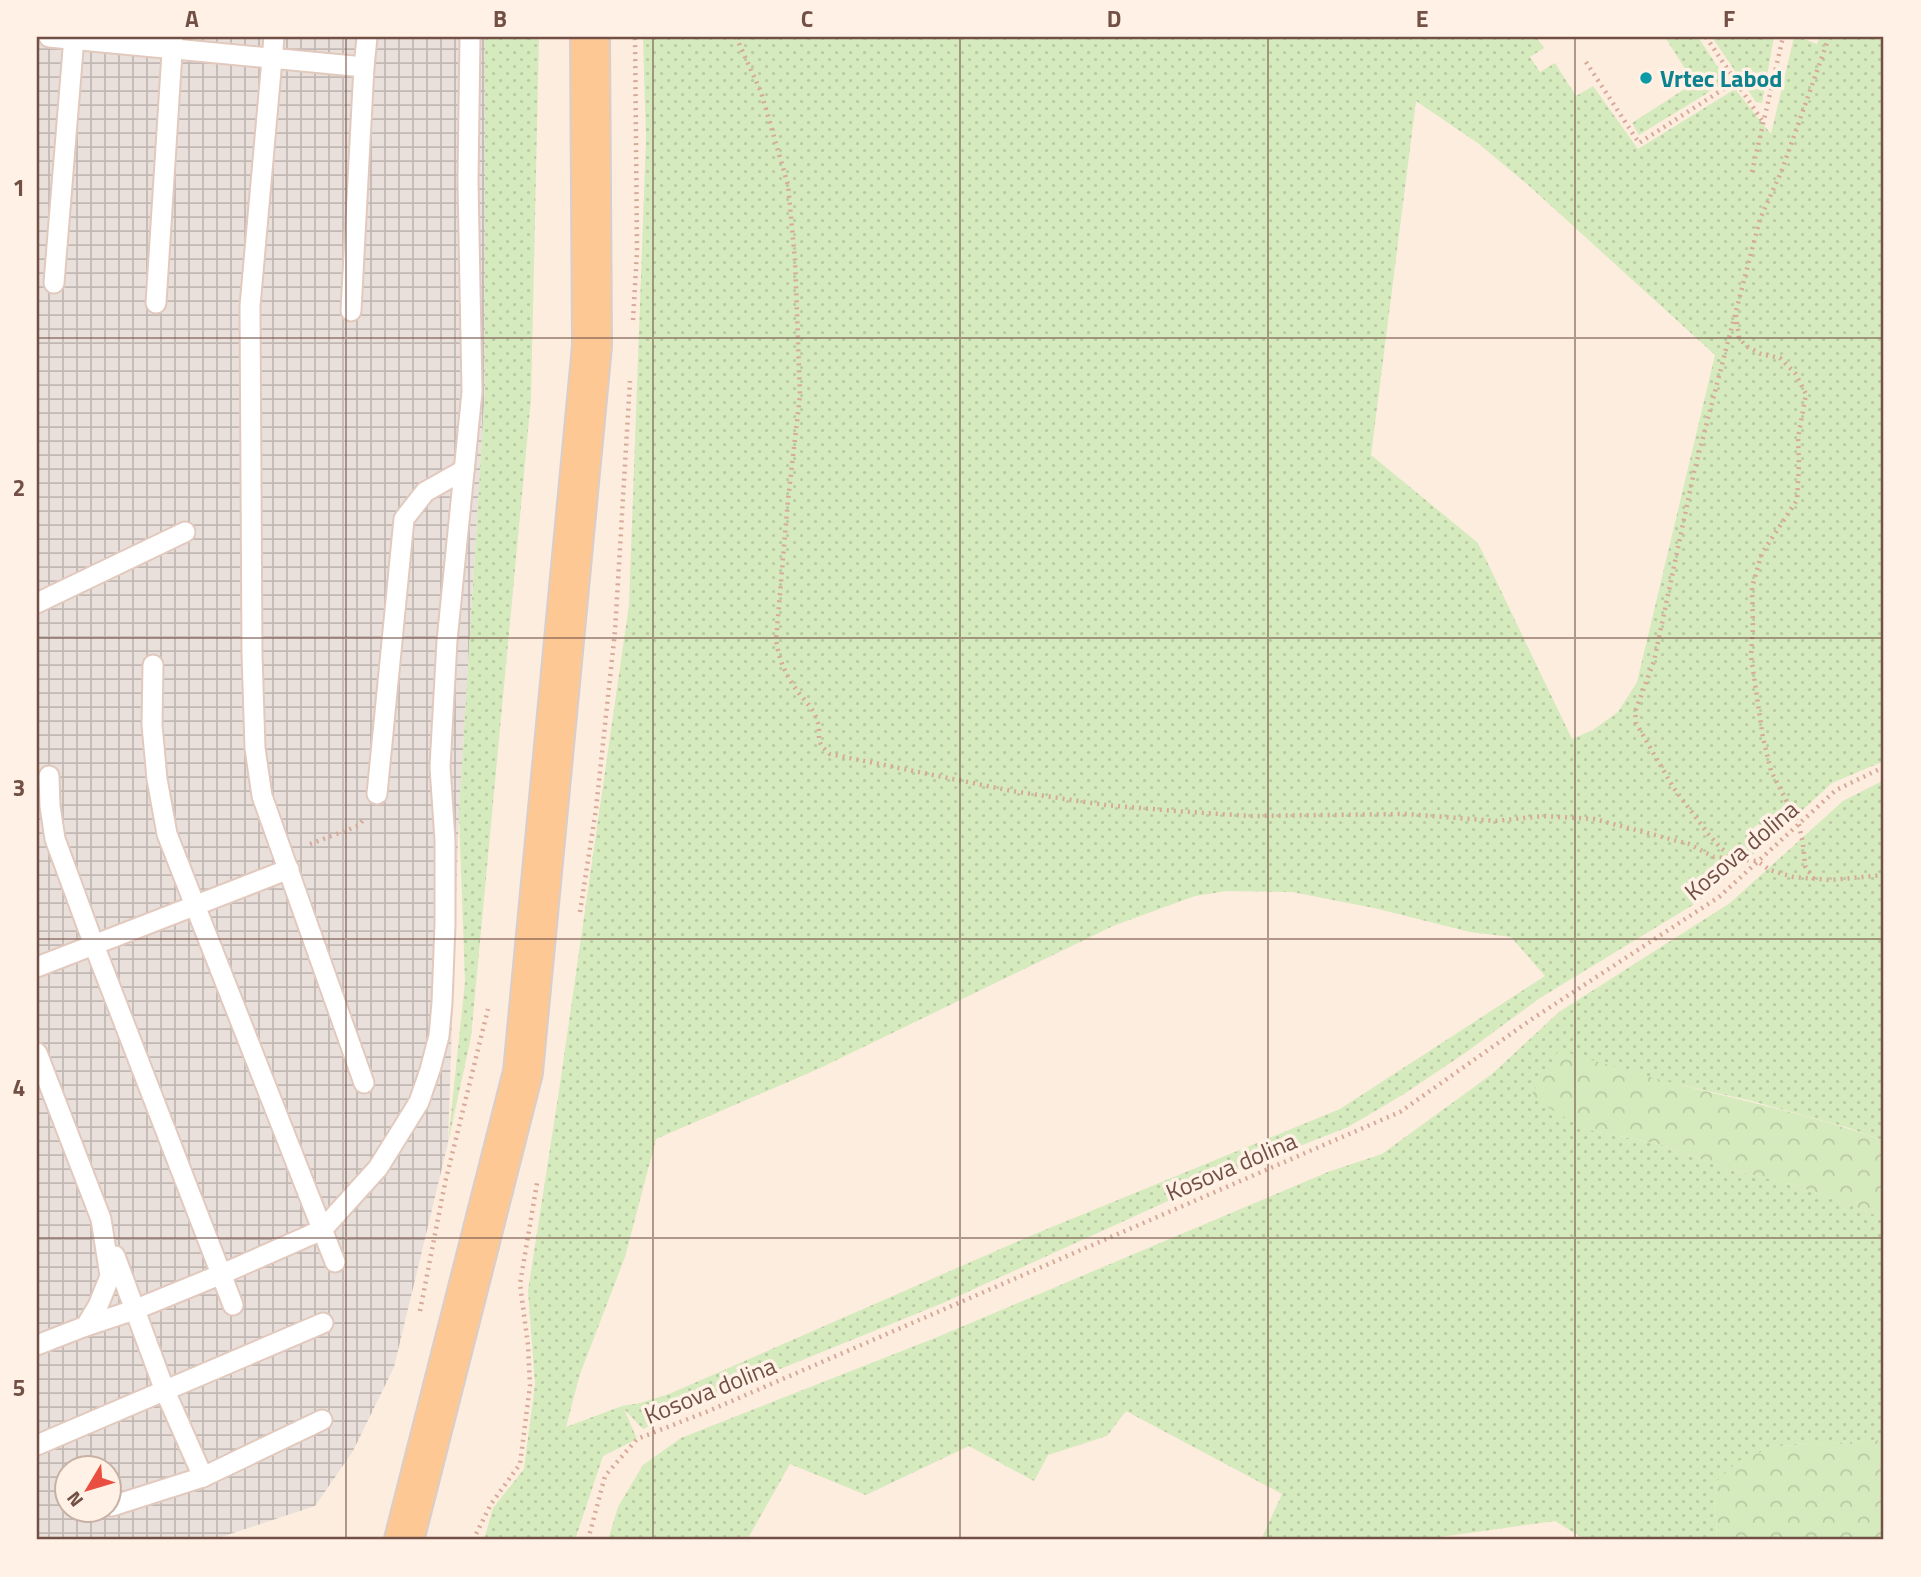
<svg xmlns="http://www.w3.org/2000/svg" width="1921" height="1577" font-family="'Titillium Web',sans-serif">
	<defs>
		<pattern id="industrial-grid" width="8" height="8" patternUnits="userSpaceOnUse" patternTransform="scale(1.75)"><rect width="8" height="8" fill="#eae0db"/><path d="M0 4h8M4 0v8" fill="none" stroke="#c2b8b3"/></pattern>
		<pattern id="grass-dots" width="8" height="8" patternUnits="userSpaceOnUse" patternTransform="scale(1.75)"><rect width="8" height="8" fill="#d5eabd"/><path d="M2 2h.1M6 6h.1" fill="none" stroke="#bacaa4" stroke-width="1.8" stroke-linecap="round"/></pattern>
		<pattern id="forest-crowns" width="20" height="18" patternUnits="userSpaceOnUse" patternTransform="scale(1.75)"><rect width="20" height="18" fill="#d5eabd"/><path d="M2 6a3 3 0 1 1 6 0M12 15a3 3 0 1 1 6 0" fill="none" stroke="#bacaa4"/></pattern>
	</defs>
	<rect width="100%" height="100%" fill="#fdedde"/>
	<path fill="url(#industrial-grid)" fill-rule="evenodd" d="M37,37H485V389L459,814L448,1143L394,1367L353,1451L315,1506L212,1540H37ZM66,1468H108V1510H66Z"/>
	<g fill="url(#grass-dots)" fill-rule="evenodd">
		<polygon points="485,37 539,37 531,399 471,1037 448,1143 465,982 459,814 485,389"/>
		<path d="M643,37H1536L1544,48L1530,57L1540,72L1555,63L1576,96L1593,86L1638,149L1735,89L1771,134L1794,37H1799L1817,44L1820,37H1884V761L1832,783L1773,837L1758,824L1748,833L1761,848L1696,903L1540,998L1465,1053L1404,1094L1348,1127L1221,1177L943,1303L760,1377L643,1429L624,1409L637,1439L603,1456L575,1540H484L493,1508L524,1469L535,1384L528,1291L560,1084L629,605L646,139ZM1416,101L1479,144L1527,184L1715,355L1637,682L1618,712L1593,730L1572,739L1478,543L1371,455ZM1227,891L1292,892L1374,908L1470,932L1511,937L1545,976L1340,1109L1030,1236L669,1394L640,1403L622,1406L566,1427L580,1374L625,1257L656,1139L818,1069L1113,926L1195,896Z"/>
		<polygon points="1665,37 1698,37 1727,81 1639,135 1632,123 1694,83"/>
		<polygon points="1712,37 1774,37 1762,103 1756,102"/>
		<polygon points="1884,780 1884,1141 1849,1128 1752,1101 1677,1084 1530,1096 1585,1129 1662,1145 1725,1168 1798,1186 1884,1218 1884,1440 1776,1446 1717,1481 1715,1496 1717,1540 1586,1540 1555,1521 1418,1540 1333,1540 1325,1538 1323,1540 1261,1540 1282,1494 1126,1411 1107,1436 1048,1455 1034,1481 969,1446 866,1495 790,1464 747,1540 608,1540 618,1507 643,1465 681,1438 935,1338 1328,1172 1382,1154 1492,1074 1559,1012 1730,903 1843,801"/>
	</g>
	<g fill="url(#forest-crowns)">
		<path d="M1559,1050C1598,1062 1638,1074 1677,1084C1747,1102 1817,1116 1884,1141V1218L1798,1186L1725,1168L1662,1145L1585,1129L1530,1097Z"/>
		<polygon points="1884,1440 1884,1540 1717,1540 1715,1496 1717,1481 1738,1461 1776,1446"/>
	</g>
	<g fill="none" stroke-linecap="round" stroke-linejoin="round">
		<g stroke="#e2c9be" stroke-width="23">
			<g id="service">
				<polyline points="49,37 364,67 351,311"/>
				<polyline points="274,37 250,306 252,654 255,748 262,796 364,1083"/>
				<polyline points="364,67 367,37"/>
				<polyline points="54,283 74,37"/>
				<polyline points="156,303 173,37"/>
				<polyline points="37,603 185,532"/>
				<polyline points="153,665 152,725 157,779 167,834 335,1262"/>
				<polyline points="49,776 50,806 55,839 94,945 233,1305"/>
				<polyline points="377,794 404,519 425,492 464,470"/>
				<polyline points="37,967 289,869"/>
				<polyline points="37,1053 101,1219 110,1276 98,1306 86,1326 37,1345"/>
				<polyline points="115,1256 165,1391 203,1477"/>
				<polyline points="86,1326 134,1310 222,1274 322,1230 378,1168 419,1102 430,1070 439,1036 442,1003 445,924 445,840 440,767 447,641 472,392 468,181 470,37"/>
				<polyline points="37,1445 323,1323"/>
				<polyline points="112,1506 203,1477 322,1420"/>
			</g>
		</g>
		<g stroke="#d8cecb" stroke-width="42">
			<polyline id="primary" points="404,1540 523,1072 592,346 590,37"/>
		</g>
		<g stroke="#d7a999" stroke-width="4.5" stroke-dasharray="2 5" stroke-linecap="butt">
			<path d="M736,37L761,92L788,185L795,260L800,395L788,500L776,640C779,660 786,676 798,692C805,701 813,708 817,720C823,737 812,739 830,754L1012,791L1105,805L1175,811L1251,816L1406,814L1496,821L1543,816L1594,819L1689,844L1714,857L1735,859"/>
			<polyline points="1706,37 1763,122"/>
			<polyline points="1829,37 1782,170 1760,219 1694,472 1654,661 1635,712 1636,723 1673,787 1709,835 1721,848 1735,859 1757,861 1770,870 1793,877 1831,880 1884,875"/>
			<polyline points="1586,62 1639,143 1736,81"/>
			<polyline points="1752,172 1783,37"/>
			<polyline points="1736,315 1739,338 1746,346 1761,354 1780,358 1795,373 1806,394 1798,438 1799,465 1797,500 1762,553 1752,587 1753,627 1751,656 1763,738 1771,771 1799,825 1803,844 1805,866 1814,879"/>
			<polyline points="633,320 637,251 635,37"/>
			<polyline points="310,844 358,826 365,818"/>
			<polyline points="580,912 596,809 615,631 630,381"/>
			<polyline points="420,1311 445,1183 488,1009"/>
			<polyline points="473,1540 491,1504 520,1464 530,1386 528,1345 520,1284 537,1183"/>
			<polyline points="588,1540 605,1476 637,1439 711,1410 1400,1112 1532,1019 1719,897 1836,790 1884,767"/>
		</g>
		<use href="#service" stroke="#fff" stroke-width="19"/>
		<use href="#primary" stroke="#fdc894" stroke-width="38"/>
	</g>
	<path fill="none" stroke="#735046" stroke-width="2" stroke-opacity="0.55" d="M346,37V1540M653,37V1540M960,37V1540M1268,37V1540M1575,37V1540M37,338H1884M37,638H1884M37,939H1884M37,1238H1884"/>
	<circle fill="#0f9aa8" stroke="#fff1e5" stroke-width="2.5" cx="1646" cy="78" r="7"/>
	<g text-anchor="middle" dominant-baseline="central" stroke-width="7" stroke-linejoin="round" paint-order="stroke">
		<g font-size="24" font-weight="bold" fill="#0d838f" stroke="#fff1e5" text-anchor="start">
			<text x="1660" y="78">Vrtec Labod</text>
		</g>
		<g font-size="24" fill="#735046" stroke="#fff1e5">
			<text transform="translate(1741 850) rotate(-40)">Kosova dolina</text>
			<text transform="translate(1231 1166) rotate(-23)">Kosova dolina</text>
			<text transform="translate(710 1390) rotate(-22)">Kosova dolina</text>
		</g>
	</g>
	<rect width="1921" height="1577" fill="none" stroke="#fff1e5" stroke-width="77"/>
	<g transform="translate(88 1489) rotate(232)"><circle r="33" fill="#fff1e5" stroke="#c7b1a5" stroke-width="2"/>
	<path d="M0-5L12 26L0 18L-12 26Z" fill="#ea4e40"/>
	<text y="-10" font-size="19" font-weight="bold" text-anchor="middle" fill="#735046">N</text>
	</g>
	<rect x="38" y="38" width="1844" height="1500" fill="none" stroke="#735046" stroke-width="2.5"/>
	<g font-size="23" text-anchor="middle" font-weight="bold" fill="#735046">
		<text x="192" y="27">A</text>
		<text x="500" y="27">B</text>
		<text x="807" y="27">C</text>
		<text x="1114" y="27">D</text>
		<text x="1422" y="27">E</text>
		<text x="1729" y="27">F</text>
		<text x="19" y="196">1</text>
		<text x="19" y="496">2</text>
		<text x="19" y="796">3</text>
		<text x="19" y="1096">4</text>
		<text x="19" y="1396">5</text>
	</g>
</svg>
